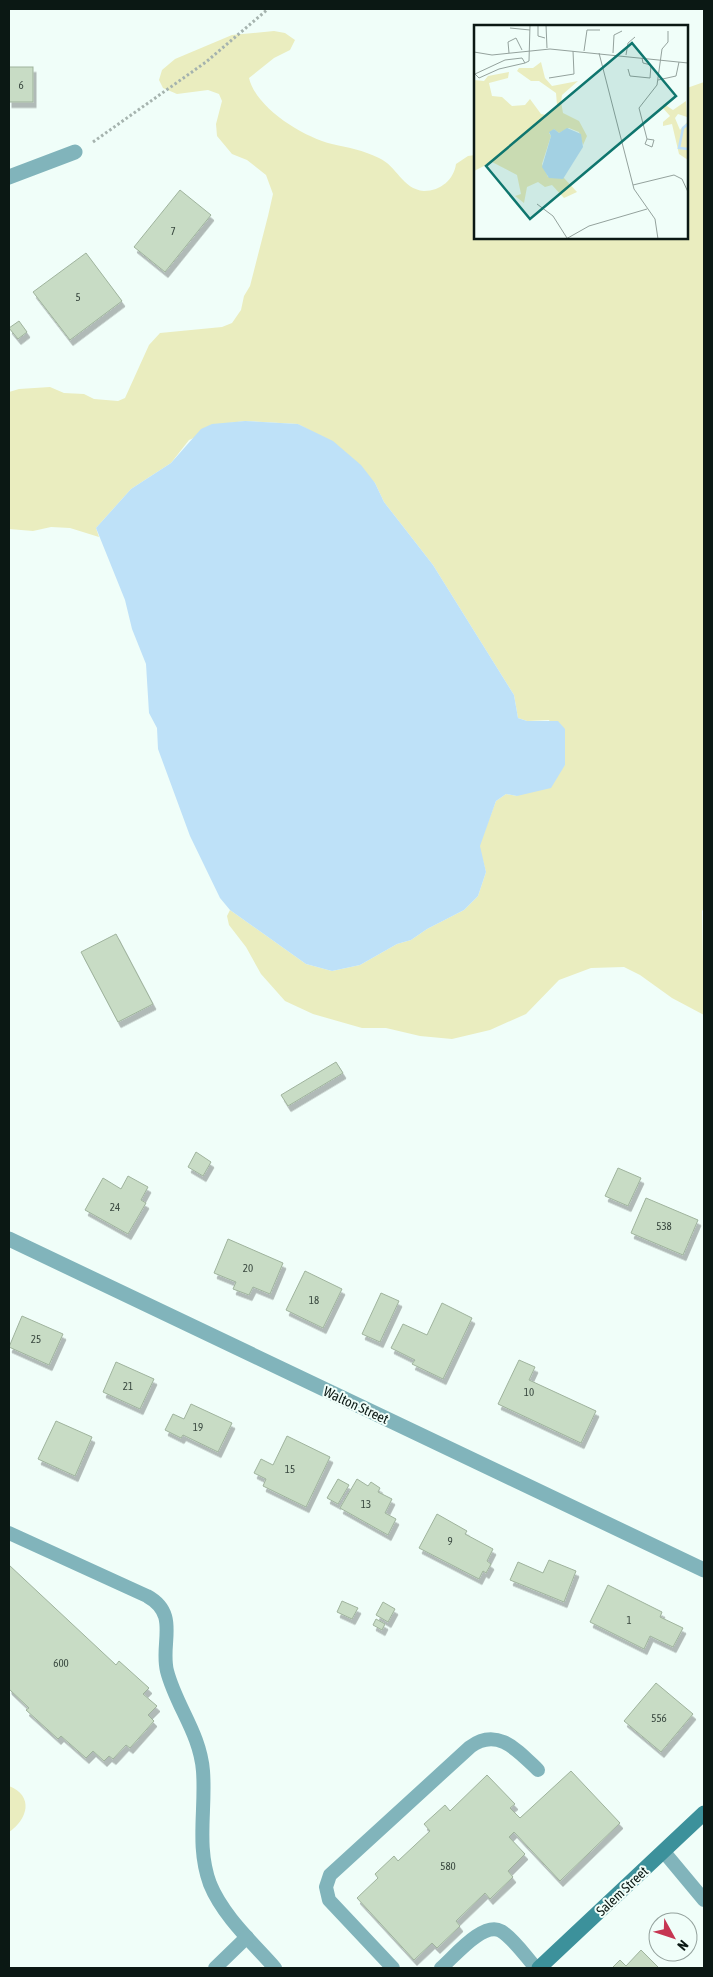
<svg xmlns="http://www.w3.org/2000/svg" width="713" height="1977" font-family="'Asap Condensed',sans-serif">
	<defs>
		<filter id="shadow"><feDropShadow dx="3" dy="5.5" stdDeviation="0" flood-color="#0004"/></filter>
	</defs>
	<rect width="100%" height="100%" fill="#f0fef9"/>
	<g fill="#eaedbf">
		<path d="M274,31L285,33L295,40L290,50L274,58L249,78C256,108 303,137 332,144C350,148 362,150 379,158C397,166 402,189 424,191C441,191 454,179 456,164L468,156L475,155L476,238H687V88L704,82V908L702,911L704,1015L672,998L640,975L624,967L591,968L559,980L526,1014L490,1030L452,1039L420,1036L386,1028H362L313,1014L285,1001L261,974L246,947L229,925L227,916L230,910L306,964L332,971L360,965L397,944L411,940L427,929L464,910L478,896L486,872L479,846L496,801L506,794L517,796L565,765V754L549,720L527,721L518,718L514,695L509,687L433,565L384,502L375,483L315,433L298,424L245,421L229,423L189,440L171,463L131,489L96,528L99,537L70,528L51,527L33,531L9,529V392L19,389L50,387L64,393L84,394L94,399L118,401L125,398L149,345L160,333L222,327L232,323L241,310L244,296L250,286L268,216L273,194L266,175L247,160L232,154L217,136L216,124L222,101L219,94L208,90L177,94L163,88L159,80L162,70L175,59L232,35Z"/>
		<path d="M9,1786C34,1796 28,1819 9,1832Z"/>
	</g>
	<polygon fill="#bee1f8" points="245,421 298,424 333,441 361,465 375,483 384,502 433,565 509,687 514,695 518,718 527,721 558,721 565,729 565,765 551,788 517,796 506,794 496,801 480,846 486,872 478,896 464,910 427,929 411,940 397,944 360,965 332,971 306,964 230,910 220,898 190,836 158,749 157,728 149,713 146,664 132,629 125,600 96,528 131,489 171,463 201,429 212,424"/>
	<g fill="#c8dcc5" stroke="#9fb39d" filter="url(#shadow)">
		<rect x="9" y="67" width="24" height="35"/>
		<polygon points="180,190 211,215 165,272 134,247"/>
		<polygon points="86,253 122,301 70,340 33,292"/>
		<polygon points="19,321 27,332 18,339 9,328"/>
		<polygon points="116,934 153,1004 118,1022 81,952"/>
		<polygon points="336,1062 343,1073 288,1106 281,1095"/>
		<polygon points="196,1152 211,1162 203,1176 188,1167"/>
		<polygon points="618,1168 641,1178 628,1206 605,1196"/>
		<polygon points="128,1176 148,1187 141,1200 146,1203 128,1234 85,1210 103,1178 121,1189"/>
		<polygon points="646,1198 698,1220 683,1255 631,1233"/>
		<polygon points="228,1239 283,1263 270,1294 253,1287 249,1295 233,1289 236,1282 214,1273"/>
		<polygon points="305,1271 342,1289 323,1328 286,1310"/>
		<polygon points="381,1293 399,1301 380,1342 362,1334"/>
		<polygon points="442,1303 472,1318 443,1379 412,1364 415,1360 391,1348 403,1324 427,1335"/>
		<polygon points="22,1316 63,1334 49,1365 9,1347"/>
		<polygon points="519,1360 535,1367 529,1380 596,1411 581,1443 498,1404"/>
		<polygon points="116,1362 154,1379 140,1409 103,1392"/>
		<polygon points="191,1404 232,1423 218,1452 183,1435 181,1438 165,1430 173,1414 184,1419"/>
		<polygon points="56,1421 92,1437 75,1476 38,1459"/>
		<polygon points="287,1436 330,1457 306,1507 263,1486 266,1479 254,1473 261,1459 273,1465"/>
		<polygon points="338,1479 349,1485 338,1504 327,1498"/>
		<polygon points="357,1479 368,1486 371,1482 380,1488 378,1492 392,1499 385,1513 396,1519 388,1535 340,1508"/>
		<polygon points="437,1514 467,1531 465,1534 493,1549 487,1561 491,1564 486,1573 483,1571 479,1579 419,1548"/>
		<polygon points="549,1560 576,1571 564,1602 510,1580 518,1562 543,1573"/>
		<polygon points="9,1565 116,1665 119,1661 149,1688 143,1694 157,1706 148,1715 154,1721 130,1748 126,1745 113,1759 109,1756 104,1761 93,1751 86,1758 61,1736 58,1739 26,1710 29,1708 9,1689"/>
		<polygon points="608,1585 662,1612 660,1617 683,1628 673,1647 650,1636 644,1649 590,1622"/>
		<polygon points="342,1601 358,1608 352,1619 337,1612"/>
		<polygon points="383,1602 395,1609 388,1622 376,1615"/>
		<polygon points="376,1619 385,1624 382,1630 373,1625"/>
		<polygon points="656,1683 693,1714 661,1752 624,1721"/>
		<polygon points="571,1771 620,1823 560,1881 514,1832 509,1837 525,1854 508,1871 513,1877 490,1899 485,1893 456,1921 460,1926 437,1948 432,1943 414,1960 357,1898 378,1878 375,1874 394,1856 398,1861 430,1831 424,1824 445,1805 450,1811 487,1775 515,1804 510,1808 520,1818"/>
		<polygon points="641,1950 659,1968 612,1968 620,1960 626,1966"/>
	</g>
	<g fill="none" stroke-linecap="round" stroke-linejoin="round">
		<polyline stroke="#a5b3ae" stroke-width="3" stroke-dasharray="2.5 2.5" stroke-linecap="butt" points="93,142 206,62 268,9"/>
		<g stroke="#81b4bb" stroke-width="14">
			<path d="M9,1533L147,1596C180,1614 160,1643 167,1671C176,1706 200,1733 203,1771C206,1810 196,1846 210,1884C223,1916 253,1943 275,1968"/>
			<polyline points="664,1852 704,1900"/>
			<polyline points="215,1968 247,1937"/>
			<path d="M393,1968L329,1900L326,1887L330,1875L470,1747C498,1726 519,1752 538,1770"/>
			<path d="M441,1968C454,1957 483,1921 501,1931C514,1939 526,1957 536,1968"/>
		</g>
		<g stroke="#81b4bb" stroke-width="15">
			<polyline points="9,177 75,152"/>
			<polyline points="9,1239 704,1570"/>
		</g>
		<polyline stroke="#3c919b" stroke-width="15" points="539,1968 704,1813"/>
	</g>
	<g text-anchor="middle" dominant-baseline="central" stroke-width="4" stroke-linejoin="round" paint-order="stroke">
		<g font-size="11" fill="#3a4940">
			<text x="21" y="85">6</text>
			<text x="173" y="231">7</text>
			<text x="78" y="297">5</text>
			<text x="115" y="1207">24</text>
			<text x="664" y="1226">538</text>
			<text x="248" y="1268">20</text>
			<text x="314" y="1300">18</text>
			<text x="36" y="1339">25</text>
			<text x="128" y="1386">21</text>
			<text x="529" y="1392">10</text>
			<text x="198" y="1427">19</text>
			<text x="290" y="1469">15</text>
			<text x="366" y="1504">13</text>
			<text x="450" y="1541">9</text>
			<text x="629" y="1620">1</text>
			<text x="61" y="1663">600</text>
			<text x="659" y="1718">556</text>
			<text x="448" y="1866">580</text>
		</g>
		<g font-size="14" fill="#0b1814" stroke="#f0fef9">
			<text transform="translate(356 1405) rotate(25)">Walton Street</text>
			<text transform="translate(622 1891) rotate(-43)">Salem Street</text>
		</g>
	</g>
	<g transform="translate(474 25)">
		<rect width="214" height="214" fill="#f0fef9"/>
		<path d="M67,37L71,53L78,61L104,56L88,70L87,77L89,88L105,96L113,111L109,120L105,107L95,103L85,108L80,104L75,108L77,111L68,139L74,152L90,153L103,167L90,173L78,160L71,162L64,157L53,162L50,178L41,171L47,169L43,150L18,137L0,146V55L10,56L14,51L35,47L34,53L15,58L18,71L28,72L38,81L51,80L56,74L67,89L72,90L83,80L82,68L65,56H57L43,46L45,43H59ZM212,76L213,92L204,89L201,93L206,105L214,96V135L205,129L198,99L189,101V97L196,91L188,82L190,79L199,85Z" fill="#eaedbf"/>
		<path d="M93,103L107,109L109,122L89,154L75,153L68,142L77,111L75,107L80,104L85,108Z" fill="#bee1f8"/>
		<path fill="none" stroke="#bee1f8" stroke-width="2.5" d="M214,99L209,103L205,123L214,124"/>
		<path fill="none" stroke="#94a29d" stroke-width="1" d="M64,0V11L71,13M72,0L73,23M36,3L56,5M110,26L113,5H126M0,27L18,30L76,24L214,38M35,28L34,17L42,13L48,25M125,28L160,164L181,194L184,214M139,28L140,10L148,6M152,30L154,18L161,12M51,38L48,33L31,35L1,49L5,53L25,44L51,38L55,36L56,0M154,44L156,51L176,53L177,40L169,38L168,33M75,53L100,49L99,26M184,55L202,51L205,37M173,114L180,115L178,122L171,119L173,114L165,83L183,60L188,24L194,17V6M159,160L200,150L208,154L214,167M63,179L79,191L93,213M92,214L115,201L173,184"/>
		<path fill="#0f766e" fill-opacity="0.15" stroke="#0f766e" stroke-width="2.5" d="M158,18L202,71L56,194L12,141Z"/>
		<rect width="214" height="214" fill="none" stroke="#0b1814" stroke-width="2.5"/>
	</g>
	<rect width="713" height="1977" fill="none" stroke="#0b1814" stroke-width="20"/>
	<g transform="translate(673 1937) rotate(130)"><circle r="24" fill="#f0fef9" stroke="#94a29d"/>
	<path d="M0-4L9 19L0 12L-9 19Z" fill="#c63652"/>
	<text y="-8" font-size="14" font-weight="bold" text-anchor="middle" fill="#0b1814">N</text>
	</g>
</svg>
